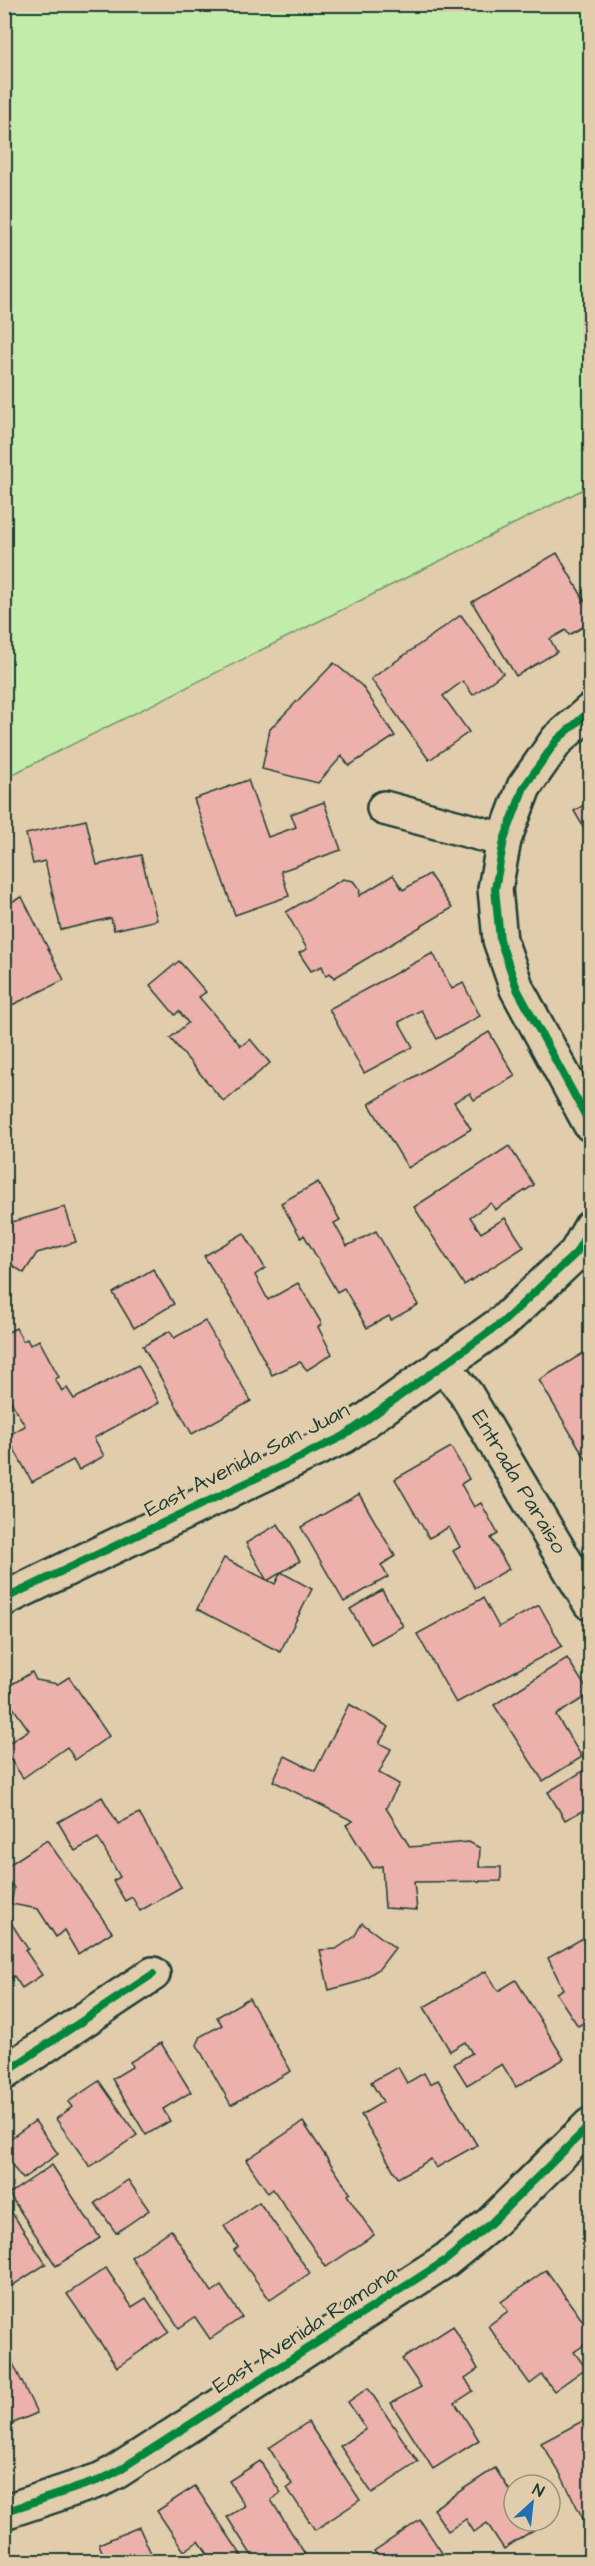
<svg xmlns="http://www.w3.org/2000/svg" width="595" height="2566" font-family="'Architects Daughter',sans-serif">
	<rect width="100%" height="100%" fill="#e1cdab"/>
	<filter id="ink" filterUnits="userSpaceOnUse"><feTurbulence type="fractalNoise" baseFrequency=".0167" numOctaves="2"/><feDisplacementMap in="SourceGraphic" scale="12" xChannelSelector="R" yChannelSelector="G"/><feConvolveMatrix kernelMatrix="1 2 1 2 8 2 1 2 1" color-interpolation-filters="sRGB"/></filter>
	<g filter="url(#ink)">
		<polygon fill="#c1eca9" stroke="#70946e" stroke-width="1.5" points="5,4 590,5 590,486 5,778"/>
		<g fill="#ecb1aa" stroke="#1f3d34" stroke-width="1.5">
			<polygon points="557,553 590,610 590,623 569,635 566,630 550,639 557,652 516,676 472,602"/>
			<polygon points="461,615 503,673 473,695 463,681 443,696 469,732 429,760 371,679"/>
			<polygon points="334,663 362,686 395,736 349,766 342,756 318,783 262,769 270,729"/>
			<polygon points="248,780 268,837 296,827 291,814 324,802 341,850 281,871 289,896 235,915 194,799"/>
			<polygon points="590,801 590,838 574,811"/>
			<polygon points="86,820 97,865 141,855 157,920 114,930 111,918 61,930 45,861 33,864 26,834"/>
			<polygon points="429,874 452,908 334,978 330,973 326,976 322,966 311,971 299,953 307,949 286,912 343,879 353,881 360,890 359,896 393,875 403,890"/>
			<polygon points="22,897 64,980 6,1008 4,905"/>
			<polygon points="433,953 452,989 463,983 480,1016 437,1039 421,1010 399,1022 413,1047 364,1073 329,1009"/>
			<polygon points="179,961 206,992 199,997 241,1046 250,1039 270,1063 224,1102 170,1038 188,1023 179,1011 175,1015 150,985"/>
			<polygon points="489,1032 515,1076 474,1100 470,1093 454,1102 471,1129 408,1168 369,1104"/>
			<polygon points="509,1146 534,1185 495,1210 491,1203 470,1217 481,1233 505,1218 524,1247 464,1285 414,1207"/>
			<polygon points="318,1182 340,1220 334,1223 347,1246 376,1231 418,1305 391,1320 389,1316 367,1328 344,1288 337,1292 304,1235 301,1238 281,1203"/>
			<polygon points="65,1207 76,1242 37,1253 24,1273 4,1260 4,1217 12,1222"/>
			<polygon points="244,1233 265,1268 255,1275 268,1300 298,1283 322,1324 318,1327 332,1354 307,1370 300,1362 272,1375 235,1305 204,1256"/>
			<polygon points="153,1269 174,1304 134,1328 113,1293"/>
			<polygon points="205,1321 251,1401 192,1434 143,1346 170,1331 174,1338"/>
			<polygon points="16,1328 23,1341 27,1339 30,1345 39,1340 59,1377 55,1379 62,1391 67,1388 74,1399 138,1365 159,1403 94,1438 104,1456 79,1470 73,1460 32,1482 7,1436 25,1426 4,1389 4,1334"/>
			<polygon points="590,1349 590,1466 539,1380"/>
			<polygon points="451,1447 469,1479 461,1484 474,1507 481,1503 498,1534 491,1538 509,1569 475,1588 453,1551 460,1547 449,1527 429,1538 395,1479"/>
			<polygon points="359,1494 395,1556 381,1565 388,1577 344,1602 301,1527"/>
			<polygon points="278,1524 300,1561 267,1581 246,1543"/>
			<polygon points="224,1558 275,1584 281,1572 312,1589 280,1652 197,1609"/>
			<polygon points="382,1590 403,1626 371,1644 350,1609"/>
			<polygon points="483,1598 499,1627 539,1605 562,1646 456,1703 417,1634"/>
			<polygon points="567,1658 590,1694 556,1715 582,1757 543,1781 494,1705"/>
			<polygon points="32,1672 36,1680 58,1684 69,1677 109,1736 75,1760 67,1747 23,1778 4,1750 4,1746 29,1730 4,1695 4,1689"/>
			<polygon points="349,1704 389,1727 379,1743 391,1749 379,1773 399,1784 386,1808 410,1847 469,1842 480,1848 479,1867 501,1867 501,1881 414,1882 417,1910 385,1908 382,1866 373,1868 346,1825 353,1821 273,1781 285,1756 315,1771"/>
			<polygon points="590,1767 590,1822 584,1810 565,1820 548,1792"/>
			<polygon points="4,1780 10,1789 4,1793"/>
			<polygon points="102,1797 118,1824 139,1813 181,1887 140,1911 132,1897 125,1901 113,1881 120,1877 98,1838 75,1851 58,1822"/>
			<polygon points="47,1840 112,1932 78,1954 64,1930 56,1937 38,1909 11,1904 14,1888 4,1875 4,1868"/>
			<polygon points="4,1912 28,1949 25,1950 42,1975 22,1988 14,1976 4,1983"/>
			<polygon points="362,1923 395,1948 379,1969 358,1982 329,1990 320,1950 336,1949 354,1937"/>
			<polygon points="590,1934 590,2019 578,2026 556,1993 563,1989 548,1958"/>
			<polygon points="486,1971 498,1991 516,1980 564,2059 516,2087 502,2064 467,2085 454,2064 472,2053 465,2042 450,2051 424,2007"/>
			<polygon points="249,1998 291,2071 231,2105 197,2045 201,2036 222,2025 217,2017"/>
			<polygon points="161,2043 191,2092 163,2109 170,2121 146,2135 112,2079 132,2067 130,2062"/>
			<polygon points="398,2067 407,2083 424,2073 430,2084 438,2080 477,2145 436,2168 431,2159 398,2178 361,2115 383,2102 371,2082"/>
			<polygon points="99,2081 137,2135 90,2167 56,2119 72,2107 68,2102"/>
			<polygon points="35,2121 58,2154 22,2179 4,2154 4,2143"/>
			<polygon points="303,2122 350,2193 347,2195 374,2235 326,2267 273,2189 268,2193 246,2160"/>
			<polygon points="52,2165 100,2238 56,2266 9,2194"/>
			<polygon points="128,2180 149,2210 116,2233 95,2203"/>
			<polygon points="4,2201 46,2264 4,2291"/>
			<polygon points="259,2202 310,2273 270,2300 234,2250 238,2247 224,2226"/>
			<polygon points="171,2230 212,2292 221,2286 242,2317 210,2339 195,2317 179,2328 131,2257"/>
			<polygon points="590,2235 590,2254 582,2240"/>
			<polygon points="106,2268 132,2307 146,2298 169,2332 117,2367 67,2294"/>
			<polygon points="546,2270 590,2331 590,2341 574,2352 586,2368 554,2391 542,2375 530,2384 488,2326 508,2311 501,2302"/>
			<polygon points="453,2326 478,2369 465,2378 473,2391 455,2403 479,2440 433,2469 391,2403 421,2387 402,2359"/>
			<polygon points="4,2345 37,2413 4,2427"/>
			<polygon points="368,2388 418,2462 372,2493 340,2446 366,2429 348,2402"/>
			<polygon points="590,2417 590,2533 561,2475 541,2443"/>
			<polygon points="308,2422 360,2500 315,2530 287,2488 292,2484 269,2448"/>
			<polygon points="260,2461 281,2493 271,2500 305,2554 292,2562 256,2562 227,2517 245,2506 229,2481"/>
			<polygon points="495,2468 514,2497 514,2521 530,2521 535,2529 504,2549 487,2523 474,2532 466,2519 448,2531 433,2509"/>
			<polygon points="195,2486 246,2562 213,2562 199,2541 184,2551 157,2511"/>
			<polygon points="420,2520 448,2562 381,2562 374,2551"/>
			<polygon points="139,2527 155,2562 106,2562 99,2544"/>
		</g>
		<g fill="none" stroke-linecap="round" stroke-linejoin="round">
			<g stroke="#1f3d34" stroke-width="38">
				<g id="minor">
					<polyline points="590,711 557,740 524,787 504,840 495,889 500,940 517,989 590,1124"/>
					<polyline points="384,808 504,840"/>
					<polyline points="442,1364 466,1394 590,1603"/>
					<polyline points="4,1599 344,1436 503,1322 576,1253 590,1228"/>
					<polyline points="4,2073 153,1974"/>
					<polyline points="4,2512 100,2480 116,2472 446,2260 490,2224 590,2125"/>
				</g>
			</g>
			<use href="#minor" stroke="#e1cdab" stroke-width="33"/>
			<g stroke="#e1cdab" stroke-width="11">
				<g id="cycleway">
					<polyline points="590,711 557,740 524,787 504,840 495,889 500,940 517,989 590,1124"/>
					<polyline points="4,1599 344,1436 503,1322 576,1253 590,1228"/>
					<polyline points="4,2073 153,1974"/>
					<polyline points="4,2512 100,2480 116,2472 446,2260 490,2224 590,2125"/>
				</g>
			</g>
			<use href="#cycleway" stroke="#00873e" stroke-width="8"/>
		</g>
	</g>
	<g text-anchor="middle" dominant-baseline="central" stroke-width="6" stroke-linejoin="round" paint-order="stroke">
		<g font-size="22" fill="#1f3d34" stroke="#e1cdab">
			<text transform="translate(247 1460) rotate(-27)">East Avenida San Juan</text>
			<text transform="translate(519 1482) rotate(59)">Entrada Paraiso</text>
			<text transform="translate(305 2330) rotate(-33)">East Avenida Ramona</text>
		</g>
	</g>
	<rect width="595" height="2566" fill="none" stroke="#e1cdab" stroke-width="24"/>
	<rect x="12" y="12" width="571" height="2542" fill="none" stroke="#1f3d34" stroke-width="2" filter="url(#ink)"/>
	<g transform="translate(532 2503) rotate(27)"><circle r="28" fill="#e1cdab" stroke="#93937b" stroke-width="1.5"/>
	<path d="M0-4.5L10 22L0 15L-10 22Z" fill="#1f6fb2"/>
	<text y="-9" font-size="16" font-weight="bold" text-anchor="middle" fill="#1f3d34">N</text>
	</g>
</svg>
